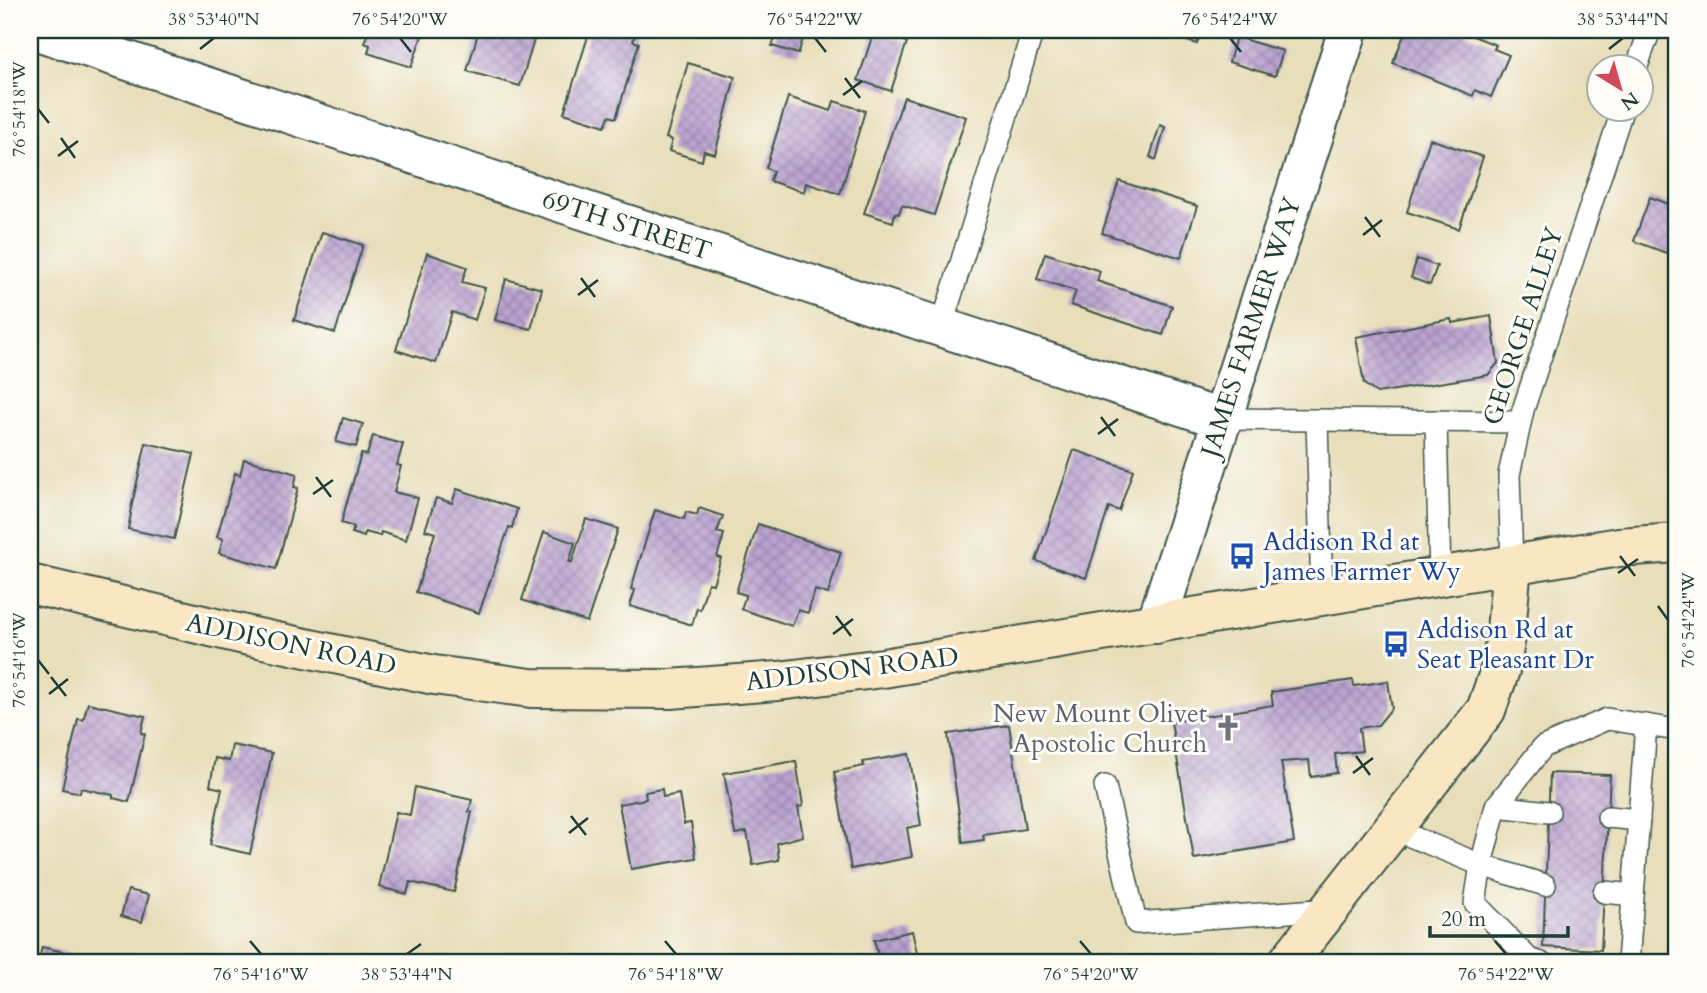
<svg xmlns="http://www.w3.org/2000/svg" width="1707" height="993" font-family="Cardo,serif">
	<defs>
		<pattern id="building-cross-hatch" width="8" height="8" patternUnits="userSpaceOnUse" patternTransform="scale(1.75)"><rect width="8" height="8" fill="#bba3d1"/><path d="M0 0l8 8M0 8l8-8" fill="none" stroke="#9786aa"/></pattern>
	</defs>
	<rect width="100%" height="100%" fill="#fdfcf7"/>
	<filter id="ink" filterUnits="userSpaceOnUse"><feTurbulence type="fractalNoise" baseFrequency=".0143" numOctaves="2"/><feDisplacementMap in="SourceGraphic" scale="14" xChannelSelector="R" yChannelSelector="G"/><feConvolveMatrix kernelMatrix="1 2 1 2 8 2 1 2 1" color-interpolation-filters="sRGB"/></filter>
	<filter id="wash" filterUnits="userSpaceOnUse"><feTurbulence type="fractalNoise" baseFrequency=".00686" numOctaves="4" result="noise"/><feDisplacementMap in="SourceGraphic" scale="28" xChannelSelector="R" yChannelSelector="G"/><feGaussianBlur stdDeviation="1.57" result="paint"/><feColorMatrix in="noise" values="0 0 0 0 0 0 0 0 0 0 0 0 0 0 0 0 0 1.4 0 .05"/><feComposite in="paint" operator="in"/></filter>
	<g filter="url(#wash)">
		<rect width="100%" height="100%" fill="#e8deba"/>
		<g id="blocks">
			<g fill="url(#building-cross-hatch)">
				<polygon points="369,30 424,30 411,67 368,53 370,45 364,43"/>
				<polygon points="479,30 537,30 520,86 467,71"/>
				<polygon points="590,30 637,30 633,41 639,43 616,118 609,116 605,126 564,113"/>
				<polygon points="778,30 806,30 798,54 772,46"/>
				<polygon points="1153,30 1202,30 1197,44"/>
				<polygon points="1406,30 1458,30 1496,45 1494,49 1509,55 1491,97 1475,90 1473,96 1393,63"/>
				<polygon points="874,31 907,42 891,91 858,80"/>
				<polygon points="1236,37 1283,51 1275,76 1229,62"/>
				<polygon points="688,63 735,77 715,154 704,151 702,161 669,151 672,140 666,138"/>
				<polygon points="788,97 831,111 834,101 865,111 840,194 806,183 804,192 770,181 773,171 766,168"/>
				<polygon points="904,97 966,117 934,215 902,205 899,214 895,213 893,222 864,213"/>
				<polygon points="1160,125 1165,127 1156,160 1150,157"/>
				<polygon points="1430,139 1483,157 1459,229 1407,212"/>
				<polygon points="1119,181 1197,206 1181,258 1102,233"/>
				<polygon points="1650,197 1677,207 1677,257 1634,241"/>
				<polygon points="322,232 363,245 335,333 294,320"/>
				<polygon points="427,253 467,267 462,282 485,288 475,320 452,312 436,363 396,350"/>
				<polygon points="1045,253 1100,271 1097,281 1172,306 1163,335 1071,305 1076,291 1037,279"/>
				<polygon points="1417,259 1437,266 1430,285 1411,278"/>
				<polygon points="506,279 542,289 531,329 495,320"/>
				<polygon points="1491,316 1498,363 1488,375 1377,393 1364,384 1356,337 1451,319 1452,323"/>
				<polygon points="30,416 37,418 31,443 30,443"/>
				<polygon points="343,418 363,424 356,447 336,442"/>
				<polygon points="373,436 403,444 397,465 401,466 394,492 418,498 406,540 381,532 380,536 365,532 364,537 352,533 354,527 341,523 361,454 367,455"/>
				<polygon points="146,443 194,454 174,539 128,529 131,514 130,513"/>
				<polygon points="1074,450 1133,470 1119,511 1109,507 1086,578 1036,561"/>
				<polygon points="244,459 297,474 294,487 298,488 276,569 219,553 223,539 217,537 235,473 240,475"/>
				<polygon points="457,489 517,509 512,528 509,527 479,613 416,592 435,533 425,530 436,498 452,503"/>
				<polygon points="699,508 723,516 717,532 724,534 717,557 721,558 713,584 708,583 700,610 697,608 692,625 630,606 635,590 631,589 655,510 684,519 686,512 697,515"/>
				<polygon points="586,519 618,529 587,622 522,600 544,532 575,543 569,562 572,562"/>
				<polygon points="758,524 841,552 828,594 815,590 808,613 798,610 792,626 741,609 746,595 736,592"/>
				<polygon points="1353,680 1354,686 1388,681 1392,708 1378,725 1359,728 1362,751 1335,754 1337,773 1311,777 1309,760 1281,762 1294,842 1194,859 1171,722 1273,705 1271,692"/>
				<polygon points="88,703 145,716 141,733 145,734 129,802 113,798 113,795 81,788 80,793 62,789 78,719 83,720"/>
				<polygon points="1009,725 1025,829 983,835 984,840 963,843 948,734"/>
				<polygon points="232,745 272,753 250,854 210,845 222,789 210,786 215,758 229,761"/>
				<polygon points="909,754 921,825 907,828 912,857 851,869 834,772 864,766 863,762"/>
				<polygon points="796,761 803,806 798,807 803,836 777,843 779,860 753,865 747,832 735,834 724,773"/>
				<polygon points="1550,773 1610,775 1601,950 1543,947"/>
				<polygon points="415,787 472,800 469,812 472,812 454,892 410,882 407,894 379,887 396,812 410,815"/>
				<polygon points="662,789 663,797 679,794 684,824 691,823 696,858 631,869 619,804 646,799 645,792"/>
				<polygon points="128,890 149,895 142,922 121,916"/>
				<polygon points="912,931 919,961 880,963 874,940"/>
				<polygon points="42,947 108,962 108,963 38,963"/>
			</g>
		</g>
	</g>
	<g filter="url(#ink)">
		<use href="#blocks" fill-opacity="0" stroke="#3d5548" stroke-width="2"/>
		<g fill="none" stroke-linecap="round" stroke-linejoin="round">
			<g stroke="#3d5548" stroke-width="24">
				<g id="lane">
					<polyline points="1637,66 1650,30"/>
					<polyline points="941,328 1033,30"/>
					<polyline points="1221,419 1520,422"/>
					<polyline points="1317,420 1322,597"/>
					<polyline points="1436,421 1440,577"/>
					<polyline points="1512,565 1509,475 1523,410 1623,108"/>
					<polyline points="1105,786 1136,923 1330,909"/>
					<polyline points="1496,806 1549,812"/>
					<polyline points="1608,817 1639,820"/>
					<polyline points="1393,829 1481,865 1545,885"/>
					<polyline points="1604,892 1633,895"/>
					<polyline points="1541,963 1529,959 1475,903 1481,865 1496,806 1543,747 1607,719 1677,730"/>
					<polyline points="1628,963 1646,725"/>
				</g>
			</g>
			<g stroke="#3d5548" stroke-width="42">
				<g id="street">
					<polyline points="34,30 1221,419"/>
					<polyline points="1156,624 1348,30"/>
				</g>
			</g>
			<g stroke="#3d5548" stroke-width="42">
				<g id="secondary">
					<polyline points="30,584 249,636 434,675 531,688 670,689 778,681 883,668 1619,547 1677,543"/>
					<polyline points="1287,963 1486,710 1500,670 1505,642 1512,565"/>
				</g>
			</g>
			<use href="#lane" stroke="#fff" stroke-width="21"/>
			<use href="#street" stroke="#fff" stroke-width="38"/>
			<use href="#secondary" stroke="#f9e7c3" stroke-width="38"/>
		</g>
	</g>
	<path fill="none" stroke="#1f3d34" stroke-width="2.5" d="M400,38L411,52M815,38L826,52M1230,38L1241,52M200,49L214,38M1609,49L1623,38M845,78L860,98M843,95L862,81M38,109L49,123M61,138L75,158M58,156L78,141M1365,217L1380,237M1363,235L1382,220M581,278L595,297M578,295L598,280M1101,417L1115,436M1098,434L1118,419M316,477L331,497M313,494L333,480M1620,556L1635,576M1618,573L1638,559M1658,606L1668,620M836,616L851,636M833,634L853,619M38,660L49,674M51,677L66,696M49,694L68,679M1356,756L1370,775M1353,773L1373,758M571,816L586,835M569,833L588,818M250,941L261,954M665,941L676,954M1080,941L1091,954M1495,941L1506,954M407,954L421,944"/>
	<defs>
		<g id="bus-bare" transform="scale(2.1)"><path d="M-5-6H5V4H4V6H2V4H-2V6H-4V4H-5ZM-3.5-4V0h7V-4ZM-3.5 1.2v1.5H-2V1.2ZM2 1.2v1.5H3.5V1.2Z" fill="#1a4fb4" stroke="#fdfcf7" stroke-width="2.5" paint-order="stroke"/></g>
		<g id="church-bare" transform="scale(2.1)"><path d="M-1.2-6h2.4v3.5h3.3v2.4h-3.3V6h-2.4V-.1h-3.3v-2.4h3.3Z" fill="#6b7280" stroke="#fdfcf7" stroke-width="2.5" paint-order="stroke"/></g>
	</defs>
	<g fill-rule="evenodd">
		<use href="#bus-bare" x="1242" y="556"/>
		<use href="#bus-bare" x="1396" y="644"/>
		<use href="#church-bare" x="1228" y="728"/>
	</g>
	<g text-anchor="middle" dominant-baseline="central" stroke-width="6" stroke-linejoin="round" paint-order="stroke">
		<g font-size="26" fill="#1f3d34" stroke="#fdfcf7">
			<text transform="translate(627 225) rotate(18)">69TH STREET</text>
			<text transform="translate(1523 326) rotate(-72)">GEORGE ALLEY</text>
			<text transform="translate(1251 327) rotate(-72)">JAMES FARMER WAY</text>
			<text transform="translate(291 644) rotate(12)">ADDISON ROAD</text>
			<text transform="translate(852 669) rotate(-7)">ADDISON ROAD</text>
		</g>
		<g font-size="26" fill="#164399" stroke="#fdfcf7" text-anchor="start">
			<text x="1263" y="541">Addison Rd at<tspan x="1263" dy="30">James Farmer Wy</tspan></text>
			<text x="1417" y="629">Addison Rd at<tspan x="1417" dy="30">Seat Pleasant Dr</tspan></text>
		</g>
		<g font-size="26" fill="#5b616d" stroke="#fdfcf7" text-anchor="end">
			<text x="1207" y="713">New Mount Olivet<tspan x="1207" dy="30">Apostolic Church</tspan></text>
		</g>
	</g>
	<rect width="1707" height="993" fill="none" stroke="#fdfcf7" stroke-width="77"/>
	<g transform="translate(1620 88) rotate(143)"><circle r="33" fill="#fdfcf7" stroke="#a4b0a9" stroke-width="2"/>
	<path d="M0-5L12 26L0 18L-12 26Z" fill="#d1495b"/>
	<text y="-10" font-size="19" font-weight="bold" text-anchor="middle" fill="#1f3d34">N</text>
	</g>
	<path d="M1430 926v10h138v-10" fill="none" stroke="#1f3d34" stroke-width="3.5"/>
	<text x="1441" y="926" font-size="21" fill="#1f3d34" stroke="#fdfcf7" stroke-width="5" paint-order="stroke">20 m</text>
	<rect x="38" y="38" width="1630" height="916" fill="none" stroke="#1f3d34" stroke-width="2.5"/>
	<g font-size="18" text-anchor="middle" fill="#1f3d34">
		<text x="214" y="25">38°53'40"N</text>
		<text x="400" y="25">76°54'20"W</text>
		<text x="815" y="25">76°54'22"W</text>
		<text x="1230" y="25">76°54'24"W</text>
		<text x="1623" y="25">38°53'44"N</text>
		<text transform="translate(19 109) rotate(-90)" y="6">76°54'18"W</text>
		<text transform="translate(1688 620) rotate(-90)" y="6">76°54'24"W</text>
		<text transform="translate(19 660) rotate(-90)" y="6">76°54'16"W</text>
		<text x="261" y="980">76°54'16"W</text>
		<text x="407" y="980">38°53'44"N</text>
		<text x="676" y="980">76°54'18"W</text>
		<text x="1091" y="980">76°54'20"W</text>
		<text x="1506" y="980">76°54'22"W</text>
	</g>
</svg>
